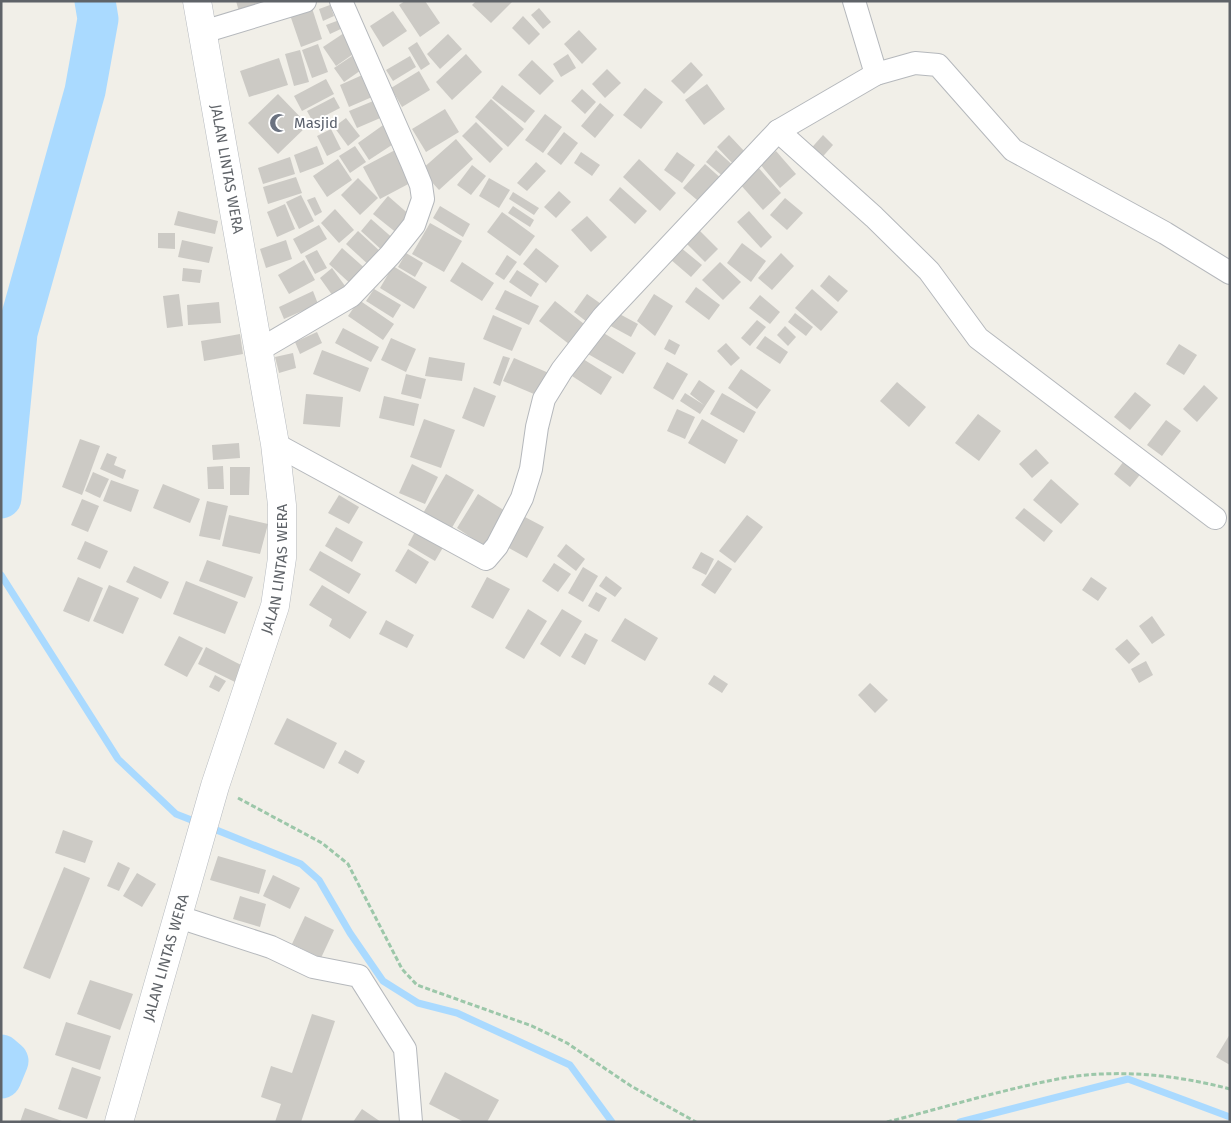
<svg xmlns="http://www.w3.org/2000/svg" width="1231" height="1123" font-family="'Fira Sans',sans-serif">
	<rect width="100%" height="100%" fill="#f1efe8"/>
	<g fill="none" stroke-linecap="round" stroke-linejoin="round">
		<g stroke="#aadaff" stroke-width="7">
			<polyline points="1,575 118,759 176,814 199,823"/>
			<polyline points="209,827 301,864 319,880 350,933 383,981 418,1003 457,1013 570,1065 612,1122"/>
			<polyline points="960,1122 1128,1079 1230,1117"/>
		</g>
		<g stroke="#aadaff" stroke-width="41">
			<polyline points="1,498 17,333 85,91 98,19 95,1"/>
			<polyline points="1,1055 8,1061 1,1078"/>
		</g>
	</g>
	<g fill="#cccac5">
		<polygon points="236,1 275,1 240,15"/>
		<polygon points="405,1 425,1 440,23 420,37 399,5"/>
		<polygon points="476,1 513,1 491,23 472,5"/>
		<polygon points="311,5 322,39 301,47 289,12"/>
		<polygon points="330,5 334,16 323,21 319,9"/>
		<polygon points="539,8 551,22 543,29 531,15"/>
		<polygon points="393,11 407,31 383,47 370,26"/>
		<polygon points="523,16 540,34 529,45 512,28"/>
		<polygon points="342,19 345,27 330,34 326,25"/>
		<polygon points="579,30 597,49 582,64 564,44"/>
		<polygon points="347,31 359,50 336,66 323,47"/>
		<polygon points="448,34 462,49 440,69 427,54"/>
		<polygon points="417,42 430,64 421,70 408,48"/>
		<polygon points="318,44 328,72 312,78 302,50"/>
		<polygon points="300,50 309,82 294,86 285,54"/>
		<polygon points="358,52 367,66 344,82 334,68"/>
		<polygon points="466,54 482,72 452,100 436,82"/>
		<polygon points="568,54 576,68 561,77 553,64"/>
		<polygon points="410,56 416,67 393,81 386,70"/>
		<polygon points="279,58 288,85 249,97 240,71"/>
		<polygon points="532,60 554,81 540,95 518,75"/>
		<polygon points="691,62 703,75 684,94 671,81"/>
		<polygon points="607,69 621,83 605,98 592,84"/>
		<polygon points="419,71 430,90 402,107 391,88"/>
		<polygon points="369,72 379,94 349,107 340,85"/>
		<polygon points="326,79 334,94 302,111 294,96"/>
		<polygon points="707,84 725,109 704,125 685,100"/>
		<polygon points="502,85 535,111 525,123 492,98"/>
		<polygon points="645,88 663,102 641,129 623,115"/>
		<polygon points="582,89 596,102 585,114 571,101"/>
		<polygon points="278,94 308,125 278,154 248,123"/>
		<polygon points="334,97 340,108 313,122 307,111"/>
		<polygon points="378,99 385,116 357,128 349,111"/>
		<polygon points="491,99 524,129 508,147 475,117"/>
		<polygon points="600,103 614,115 595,138 581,126"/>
		<polygon points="445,109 459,132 426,152 412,129"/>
		<polygon points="545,114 562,127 543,153 525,140"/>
		<polygon points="346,118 360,136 348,146 334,127"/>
		<polygon points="476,122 503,149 490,163 462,136"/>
		<polygon points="386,123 398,141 369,160 358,143"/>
		<polygon points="331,129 341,149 327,156 317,136"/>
		<polygon points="564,132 578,143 561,165 547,154"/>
		<polygon points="729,135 746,153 734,165 717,147"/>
		<polygon points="823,135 833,145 818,162 807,153"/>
		<polygon points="456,139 473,159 439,190 421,170"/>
		<polygon points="317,146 324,164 300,173 294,155"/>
		<polygon points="355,146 366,162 350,173 339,156"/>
		<polygon points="397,149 414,181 380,199 363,167"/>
		<polygon points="716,150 736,168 726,179 706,162"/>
		<polygon points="776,151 796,174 780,188 760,164"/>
		<polygon points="581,152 600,165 592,176 574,163"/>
		<polygon points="677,152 695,165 682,183 664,170"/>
		<polygon points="290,157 295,174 263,184 258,168"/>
		<polygon points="338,159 352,180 327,197 313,176"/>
		<polygon points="639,159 676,193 660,211 623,177"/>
		<polygon points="536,162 546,171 527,191 517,183"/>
		<polygon points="705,164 724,181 703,205 683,188"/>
		<polygon points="472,165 486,176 471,195 457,185"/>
		<polygon points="757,166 781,193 763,210 739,183"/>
		<polygon points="296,177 302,193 268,204 263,187"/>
		<polygon points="358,178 378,198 360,215 341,195"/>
		<polygon points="489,178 510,190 499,208 479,196"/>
		<polygon points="620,187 647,211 635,224 609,200"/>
		<polygon points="559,191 571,202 556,218 544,207"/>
		<polygon points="513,192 539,208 534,215 509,199"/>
		<polygon points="301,195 314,221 299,229 286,202"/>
		<polygon points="388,196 412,217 398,234 373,214"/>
		<polygon points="315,197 322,212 315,216 307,200"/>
		<polygon points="785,198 803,213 787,230 770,215"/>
		<polygon points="285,204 295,229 277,237 267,212"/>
		<polygon points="440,206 470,224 463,237 433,218"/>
		<polygon points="513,206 534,220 530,227 508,213"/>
		<polygon points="335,209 354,230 339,243 321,223"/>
		<polygon points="178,211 218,221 215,234 174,225"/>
		<polygon points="749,211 772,237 761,248 737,222"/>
		<polygon points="502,212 535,236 520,256 487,232"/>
		<polygon points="587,216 607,237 591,252 571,230"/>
		<polygon points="371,219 396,241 385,253 361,231"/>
		<polygon points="430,223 462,241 444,272 412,254"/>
		<polygon points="319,225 327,239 301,254 293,239"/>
		<polygon points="698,229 718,249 705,262 685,242"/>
		<polygon points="358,231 383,254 371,267 346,244"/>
		<polygon points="158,233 175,233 175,249 158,248"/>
		<polygon points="182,240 213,247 209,263 178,257"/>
		<polygon points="286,240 292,259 266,268 260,249"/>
		<polygon points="742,243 766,261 751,282 727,263"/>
		<polygon points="680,247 702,265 691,277 670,259"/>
		<polygon points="342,248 368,271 354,287 329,264"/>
		<polygon points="536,248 559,266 546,283 523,264"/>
		<polygon points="317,250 327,268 315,274 305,256"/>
		<polygon points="406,253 423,263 415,277 398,267"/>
		<polygon points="781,253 794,266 772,290 758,278"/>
		<polygon points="507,255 517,262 504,280 495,274"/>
		<polygon points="304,260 315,280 289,294 278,275"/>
		<polygon points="462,262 494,283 482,301 450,281"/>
		<polygon points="720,262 741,282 723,300 702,280"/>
		<polygon points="393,266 427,287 414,309 380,288"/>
		<polygon points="183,268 202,270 200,283 182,281"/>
		<polygon points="332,268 348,290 335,299 320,278"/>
		<polygon points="517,270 539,284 531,297 509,282"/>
		<polygon points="829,275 848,291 838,302 820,286"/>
		<polygon points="696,287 720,305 709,320 685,302"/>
		<polygon points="374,289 401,305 393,318 366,301"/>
		<polygon points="812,289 838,312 821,331 795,308"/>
		<polygon points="505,290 539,306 529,325 495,309"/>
		<polygon points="313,291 318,304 284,319 279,307"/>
		<polygon points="179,294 183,326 167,328 163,296"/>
		<polygon points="587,294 604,306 591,325 574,312"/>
		<polygon points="654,294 673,306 655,336 637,321"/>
		<polygon points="760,295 780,312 770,324 749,308"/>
		<polygon points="359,300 394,324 383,340 348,316"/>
		<polygon points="555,301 584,324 569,344 539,321"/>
		<polygon points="219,302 221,323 188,325 187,305"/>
		<polygon points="614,311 638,324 631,337 607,324"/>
		<polygon points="795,313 813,327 806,336 788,322"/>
		<polygon points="493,315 522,328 512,351 483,339"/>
		<polygon points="757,320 766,327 750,346 741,338"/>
		<polygon points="785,326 796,337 788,346 777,335"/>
		<polygon points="343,328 379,347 371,362 335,343"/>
		<polygon points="317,332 322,343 300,354 295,342"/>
		<polygon points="602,332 636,353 623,374 588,354"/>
		<polygon points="240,334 243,354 204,361 201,341"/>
		<polygon points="765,336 788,352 780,364 756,348"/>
		<polygon points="391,338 416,349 406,372 381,360"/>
		<polygon points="669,339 680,345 675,355 664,349"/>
		<polygon points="726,343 740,358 731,366 717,351"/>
		<polygon points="1179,344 1197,355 1184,375 1166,364"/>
		<polygon points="322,350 369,368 360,392 313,374"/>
		<polygon points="293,353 296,368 279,373 275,357"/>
		<polygon points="503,356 510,358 500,386 493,383"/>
		<polygon points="429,357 465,363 462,381 425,376"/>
		<polygon points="514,358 551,374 541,397 503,381"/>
		<polygon points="583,359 612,377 601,395 572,376"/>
		<polygon points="667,362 688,374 673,400 653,388"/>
		<polygon points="741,369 771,390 757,409 728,388"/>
		<polygon points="406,374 426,379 421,399 401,394"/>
		<polygon points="699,380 715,391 700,414 680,401 685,393 704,405 690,394"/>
		<polygon points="897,382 926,407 909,427 880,401"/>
		<polygon points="1204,385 1218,398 1197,422 1183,409"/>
		<polygon points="474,387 496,396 484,427 462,418"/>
		<polygon points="1135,392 1151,405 1130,430 1114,417"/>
		<polygon points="722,393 756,412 744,433 710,414"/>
		<polygon points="306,394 343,397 340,427 303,424"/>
		<polygon points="384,396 419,404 414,426 379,418"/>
		<polygon points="677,409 695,417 685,439 667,431"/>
		<polygon points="978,414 1001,431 979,461 955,443"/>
		<polygon points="424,419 455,430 441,468 410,457"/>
		<polygon points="702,419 738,440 725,464 688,443"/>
		<polygon points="1166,420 1181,431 1162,456 1147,445"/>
		<polygon points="80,439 100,446 82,495 62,487"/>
		<polygon points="239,443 240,458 213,460 212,445"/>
		<polygon points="1036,449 1049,463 1032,478 1019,464"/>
		<polygon points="107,453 117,457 114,465 126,470 123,479 100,469"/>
		<polygon points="1127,457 1143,471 1130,487 1114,474"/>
		<polygon points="412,464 438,477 425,504 399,493"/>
		<polygon points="223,466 224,489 208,489 207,467"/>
		<polygon points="230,467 250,467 249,495 230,495"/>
		<polygon points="93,472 109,479 100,498 85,491"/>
		<polygon points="446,474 474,490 450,531 422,515"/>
		<polygon points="1051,479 1079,504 1061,524 1033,500"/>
		<polygon points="111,480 139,490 131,512 103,501"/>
		<polygon points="163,484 200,499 190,523 153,508"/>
		<polygon points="478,494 510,514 488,549 457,528"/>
		<polygon points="339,495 359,507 349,524 328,513"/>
		<polygon points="82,499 99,506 88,532 71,525"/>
		<polygon points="207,501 228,506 220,540 199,536"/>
		<polygon points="1024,508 1053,531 1044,542 1015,518"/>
		<polygon points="229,515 268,524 260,554 222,546"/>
		<polygon points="747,515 763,527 735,563 719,551"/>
		<polygon points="523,516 544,527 527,558 507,547"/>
		<polygon points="336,527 363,542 352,562 325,546"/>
		<polygon points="417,528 445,544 435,561 408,545"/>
		<polygon points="85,541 108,551 100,569 77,559"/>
		<polygon points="566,544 585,559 576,571 557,556"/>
		<polygon points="408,549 429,562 416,584 395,571"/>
		<polygon points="320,551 361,574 349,594 309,570"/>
		<polygon points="701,552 714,559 706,575 692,568"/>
		<polygon points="207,560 253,577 245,598 199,581"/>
		<polygon points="718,560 732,569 715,594 701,585"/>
		<polygon points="554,563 571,574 558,592 542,581"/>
		<polygon points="134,566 169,582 161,599 126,582"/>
		<polygon points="583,567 598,576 583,602 568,593"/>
		<polygon points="606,576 622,588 615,597 599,586"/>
		<polygon points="78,577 103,588 89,622 63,611"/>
		<polygon points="487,577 510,589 493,619 471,607"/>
		<polygon points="1091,577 1107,588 1098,601 1082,590"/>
		<polygon points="186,581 238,602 225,634 173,614"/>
		<polygon points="109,585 139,598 123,634 93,621"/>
		<polygon points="322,585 367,612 350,639 329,626 332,619 309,605"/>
		<polygon points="596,592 607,598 599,612 588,606"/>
		<polygon points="528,609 547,621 524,659 505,648"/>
		<polygon points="562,609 582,621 560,657 540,644"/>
		<polygon points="1152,616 1165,635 1152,644 1139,626"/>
		<polygon points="625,618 658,638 645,661 611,641"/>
		<polygon points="386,620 414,635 407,648 379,634"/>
		<polygon points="585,633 598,640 585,665 571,657"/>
		<polygon points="179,636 203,648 187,677 164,665"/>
		<polygon points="1127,639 1140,654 1129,664 1115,649"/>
		<polygon points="206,647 243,666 235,682 198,664"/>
		<polygon points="1146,661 1153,675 1139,683 1131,669"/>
		<polygon points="215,675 226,681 219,692 209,687"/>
		<polygon points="714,675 728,684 722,693 708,684"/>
		<polygon points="870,683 888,700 875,713 858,695"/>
		<polygon points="287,718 337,743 324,769 274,744"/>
		<polygon points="345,750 365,761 358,774 338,763"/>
		<polygon points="63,830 93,841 85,863 55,853"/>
		<polygon points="218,856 266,870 259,894 210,880"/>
		<polygon points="118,862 130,868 119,891 107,886"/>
		<polygon points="64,867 90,878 50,979 23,968"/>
		<polygon points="137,873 156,884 142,907 123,896"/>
		<polygon points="273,875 300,888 290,909 263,896"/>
		<polygon points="240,896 266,904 260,927 233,919"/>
		<polygon points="305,916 334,930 321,958 292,944"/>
		<polygon points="90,980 133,994 120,1030 77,1014"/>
		<polygon points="312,1014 335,1021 301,1122 275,1122 281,1104 261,1097 271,1066 292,1073"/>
		<polygon points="66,1022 111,1036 100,1070 55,1055"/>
		<polygon points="1230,1034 1230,1065 1216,1057"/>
		<polygon points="72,1067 101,1077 87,1119 58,1109"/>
		<polygon points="445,1072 499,1100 487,1122 464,1122 429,1104"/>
		<polygon points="25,1108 62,1121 62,1122 20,1122"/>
		<polygon points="362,1109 381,1122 353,1122"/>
	</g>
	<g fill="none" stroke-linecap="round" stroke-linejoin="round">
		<g stroke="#b5b8bc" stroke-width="24">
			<g id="street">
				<polyline points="854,1 876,74"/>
				<polyline points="203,32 305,1"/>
				<polyline points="778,131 874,217 929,271 978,338 1215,518"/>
				<polyline points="259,350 351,296 390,255 414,225 423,199 421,185 412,163 341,1"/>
				<polyline points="275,444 486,559 497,546 522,498 531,469 537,427 544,399 562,370 603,317 778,131 876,74 915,63 938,65 1013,150 1165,233 1230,273"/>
				<polyline points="179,917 271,947 313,967 359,976 405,1049 411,1122"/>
			</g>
		</g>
		<g stroke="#b6babf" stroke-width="29">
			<g id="secondary">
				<path id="s1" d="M119,1122L215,786L275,606L282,558V505L275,444L197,1"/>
			</g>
		</g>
		<g stroke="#9cc7a9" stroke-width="3" stroke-dasharray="5 2.5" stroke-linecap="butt">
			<polyline points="238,798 322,843 348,864 402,969 417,985 532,1026 567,1043 631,1086 696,1122"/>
			<path d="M887,1122C942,1108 998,1091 1053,1080C1110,1068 1174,1074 1230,1089"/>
		</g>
		<use href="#street" stroke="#fff" stroke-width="22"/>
		<use href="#secondary" stroke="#fff" stroke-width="28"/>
	</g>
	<defs>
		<g id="mosque-bare" transform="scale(1.5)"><path d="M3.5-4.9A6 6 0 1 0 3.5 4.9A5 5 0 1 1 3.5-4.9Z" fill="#6b7280" stroke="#fff" stroke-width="2.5" paint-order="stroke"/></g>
	</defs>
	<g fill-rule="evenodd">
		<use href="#mosque-bare" x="279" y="123"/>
	</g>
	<g text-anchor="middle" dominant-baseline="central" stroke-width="4" stroke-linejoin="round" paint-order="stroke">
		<g font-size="15" fill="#5b616d" stroke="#fff" text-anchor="start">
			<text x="294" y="123">Masjid</text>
		</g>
		<g font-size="15" fill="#5f6368" stroke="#fff">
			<text transform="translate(227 169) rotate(80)">JALAN LINTAS WERA</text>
			<text stroke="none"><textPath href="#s1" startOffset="576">JALAN LINTAS WERA</textPath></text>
			<text stroke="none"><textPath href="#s1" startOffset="171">JALAN LINTAS WERA</textPath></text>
		</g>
	</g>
	<rect width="1231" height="1123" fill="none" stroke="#5f6368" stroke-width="5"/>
</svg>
